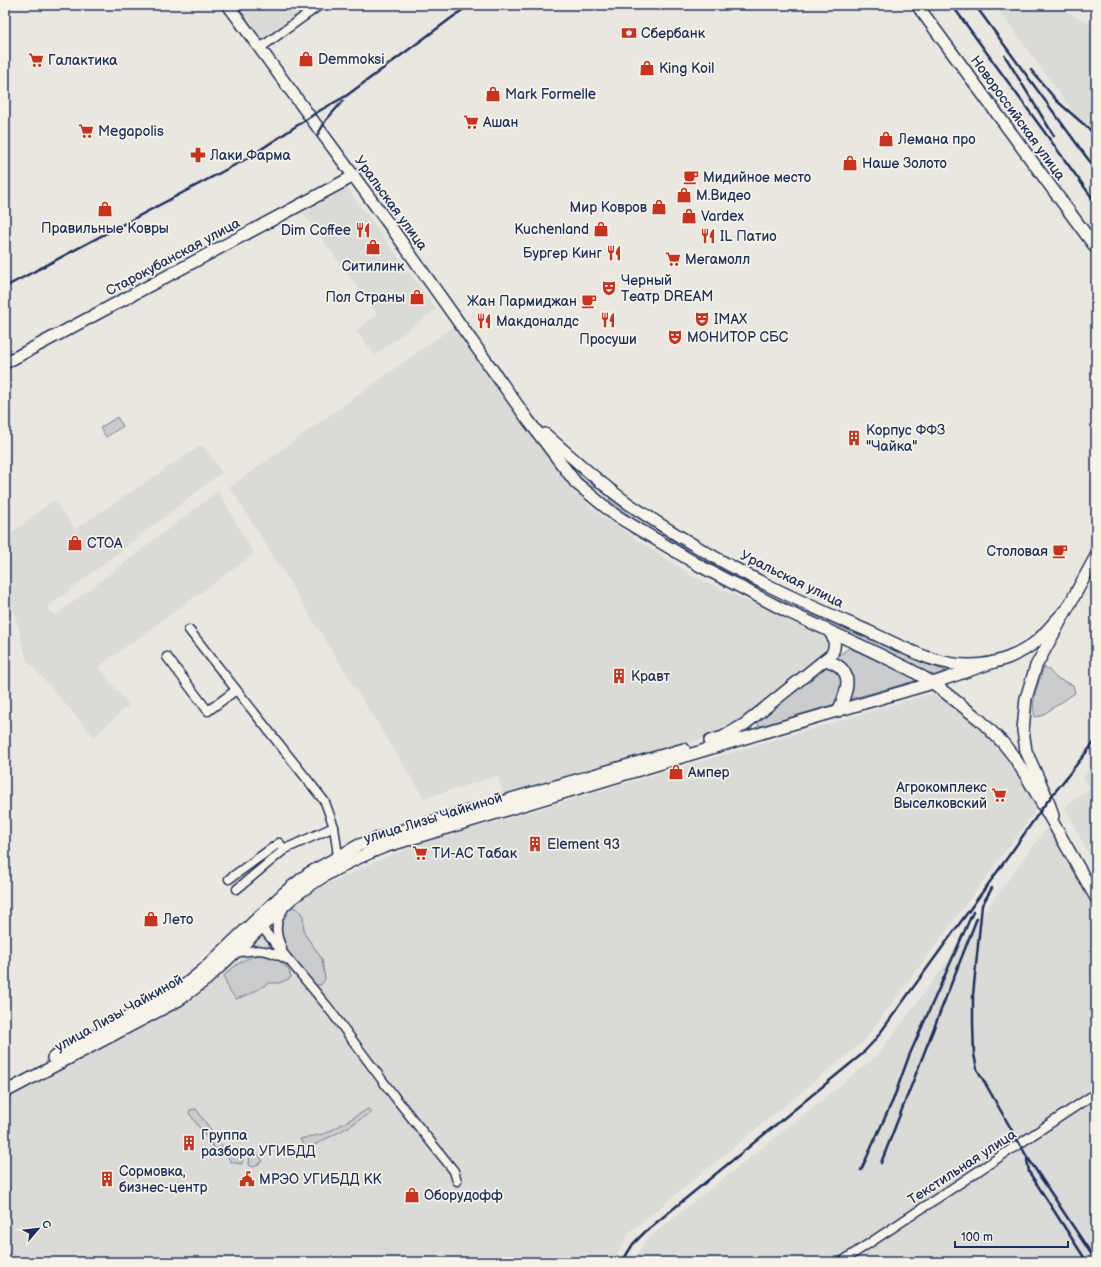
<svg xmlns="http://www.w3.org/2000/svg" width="1101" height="1267" font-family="'Balsamiq Sans',sans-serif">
	<rect width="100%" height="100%" fill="#eae7e0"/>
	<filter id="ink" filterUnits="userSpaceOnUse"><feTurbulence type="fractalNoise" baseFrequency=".025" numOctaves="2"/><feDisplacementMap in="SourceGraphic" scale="8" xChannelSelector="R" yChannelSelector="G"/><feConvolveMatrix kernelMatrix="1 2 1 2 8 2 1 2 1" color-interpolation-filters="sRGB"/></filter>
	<g filter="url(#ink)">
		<g fill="#dadad6">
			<polygon points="237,5 316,5 263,41"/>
			<polygon points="995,5 1057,5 1065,11 1096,27 1096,143"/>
			<polygon points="347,188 436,309 375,355 356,331 377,314 303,213"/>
			<polygon points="457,324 572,490 603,517 694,577 811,629 827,638 826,650 819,660 743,721 713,736 553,784 503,794 498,776 424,798 230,487"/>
			<polygon points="202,445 222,472 47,608 55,616 218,491 254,554 98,667 129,705 94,737 27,660 5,579 5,538 54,500 75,529"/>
			<polygon points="937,692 974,722 1008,757 1027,787 1037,809 864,1041 630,1232 613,1262 5,1262 5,1098 194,996 287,909 307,894 381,859 434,840"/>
			<polygon points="1096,758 1096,869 1065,807 1090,787 1083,778"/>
			<polygon points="1049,825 1096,914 1096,1262 633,1262 645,1241 877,1056"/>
		</g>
		<g fill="#cbcccd" stroke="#737e96">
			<polygon points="117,417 123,426 106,437 100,428"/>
			<polygon points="566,462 592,484 594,487 588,488 573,474"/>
			<polygon points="610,498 682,547 731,575 734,580 680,550 636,521 609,500"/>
			<polygon points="752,588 918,661 946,671 932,676 899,658 751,590"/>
			<polygon points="849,648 919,680 850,699 853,682 845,664 835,658"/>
			<polygon points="827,664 836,668 842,677 841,696 835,704 761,726 758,725 757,721"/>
			<path d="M1044,667L1048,669L1056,678L1073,685L1075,693L1041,716L1035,717C1030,701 1039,682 1044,667Z"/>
			<path d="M291,907L298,909L303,916L304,933L322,959L325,979L321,985H314C308,978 283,949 282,942C279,930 282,919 287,909Z"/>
			<path d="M261,955L275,957L289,970L291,978L279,983H269L250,994L236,999L228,989L224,976C234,966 247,956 261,955Z"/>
			<polygon points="196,1109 223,1147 218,1150 214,1148 189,1113 190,1110"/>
			<polygon points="368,1109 372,1112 345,1129 306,1149 300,1139 327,1133"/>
			<polygon points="233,1151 243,1153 242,1164 231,1162 228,1157 228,1153"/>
			<polygon points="250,1154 258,1154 263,1161 254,1167 249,1165"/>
		</g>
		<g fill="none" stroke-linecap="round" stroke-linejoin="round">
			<g stroke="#1b2f5e" stroke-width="11">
				<g id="street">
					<polyline points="260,48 320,5"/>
					<polyline points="189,630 325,802 334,827 338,856"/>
					<polyline points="167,657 208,711 236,690"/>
					<polyline points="229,879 279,843 285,849 334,827"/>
					<polyline points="237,889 285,849"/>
					<polyline points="259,924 327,1006 394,1096 454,1171 457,1181"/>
					<path d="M282,948C276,936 274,922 283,910"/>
					<path d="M235,953C256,949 266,948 286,959"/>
					<polyline points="841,1262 1096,1093"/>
				</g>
			</g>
			<g stroke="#1b2f5e" stroke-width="14">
				<g id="secondary">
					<polyline points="228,5 391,227 528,420 576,483 615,515 700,566 786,611 864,647 911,670 933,683 980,720 1003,743 1014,757 1028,779 1096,898"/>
					<polyline points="917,5 1096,248"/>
					<polyline points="5,363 354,176"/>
					<path d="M545,434C573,458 599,483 629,504C665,528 702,551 740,571C782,593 825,613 868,631C901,646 935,666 971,665C995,665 1022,655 1040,638C1048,630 1056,620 1064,612"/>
					<path d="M825,660C855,668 849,689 838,711"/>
					<path d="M710,741L723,737L745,724L832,654C836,645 835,640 830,632"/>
					<polyline points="1053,816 1048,800 1026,751 1023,730 1026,698 1036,666 1096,556"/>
					<polyline points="53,1058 181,988 202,971 285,892 309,873 359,845 397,832 684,749"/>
					<path d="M5,1092L179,1000L207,979L291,899C319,877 350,860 384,847L778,728L933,683L994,662"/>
				</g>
			</g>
			<use href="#street" stroke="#f7f3e8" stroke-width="8"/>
			<use href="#secondary" stroke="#f7f3e8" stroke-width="11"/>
			<g stroke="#1b2f5e" stroke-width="2.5">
				<polyline points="952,5 1096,203"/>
				<polyline points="975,5 1096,170"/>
				<polyline points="1005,56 1054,136"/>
				<polyline points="1031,70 1057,101 1096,135"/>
				<polyline points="317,136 326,120 343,101"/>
				<polyline points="5,287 248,158 319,111 346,96 469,5"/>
				<polyline points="992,888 982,905 973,995 973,1024 974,1054 977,1069 1026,1155 1096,1261"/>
				<polyline points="1027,1159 1029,1172 1087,1262"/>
				<polyline points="881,1163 977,918"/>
				<polyline points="861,1170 893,1100 909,1056 973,912"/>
				<polyline points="622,1262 633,1244 646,1231 861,1055 875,1040 1013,850 1043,807 1096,740"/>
			</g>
		</g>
	</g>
	<defs>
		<g id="bank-bare" transform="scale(1.2)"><path d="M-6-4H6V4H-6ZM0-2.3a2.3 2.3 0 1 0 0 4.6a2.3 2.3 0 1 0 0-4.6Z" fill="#c8321e" stroke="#f7f3e8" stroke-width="2.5" paint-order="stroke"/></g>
		<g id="shop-bare" transform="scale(1.2)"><path d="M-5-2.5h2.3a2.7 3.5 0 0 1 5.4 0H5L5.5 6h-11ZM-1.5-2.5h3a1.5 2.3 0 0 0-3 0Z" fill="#c8321e" stroke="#f7f3e8" stroke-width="2.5" paint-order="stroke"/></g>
		<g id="supermarket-bare" transform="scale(1.2)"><path d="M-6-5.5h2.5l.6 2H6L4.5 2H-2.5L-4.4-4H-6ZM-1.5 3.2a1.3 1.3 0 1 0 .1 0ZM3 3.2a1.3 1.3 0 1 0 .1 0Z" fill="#c8321e" stroke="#f7f3e8" stroke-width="2.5" paint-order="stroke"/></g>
		<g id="pharmacy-bare" transform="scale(1.2)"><path d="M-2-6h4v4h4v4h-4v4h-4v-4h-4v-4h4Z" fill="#c8321e" stroke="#f7f3e8" stroke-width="2.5" paint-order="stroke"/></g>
		<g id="cafe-bare" transform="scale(1.2)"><path d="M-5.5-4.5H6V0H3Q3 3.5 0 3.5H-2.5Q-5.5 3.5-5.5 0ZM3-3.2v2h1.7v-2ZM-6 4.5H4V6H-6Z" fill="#c8321e" stroke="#f7f3e8" stroke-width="2.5" paint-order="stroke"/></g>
		<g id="restaurant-bare" transform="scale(1.2)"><path d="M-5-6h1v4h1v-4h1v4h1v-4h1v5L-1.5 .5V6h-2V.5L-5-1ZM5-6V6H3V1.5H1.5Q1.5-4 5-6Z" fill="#c8321e" stroke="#f7f3e8" stroke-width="2.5" paint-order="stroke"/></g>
		<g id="theatre-bare" transform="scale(1.2)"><path d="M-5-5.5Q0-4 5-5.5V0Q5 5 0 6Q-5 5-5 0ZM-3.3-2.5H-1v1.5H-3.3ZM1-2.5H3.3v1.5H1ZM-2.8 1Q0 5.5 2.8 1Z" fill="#c8321e" stroke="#f7f3e8" stroke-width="2.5" paint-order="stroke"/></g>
		<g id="building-bare" transform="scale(1.2)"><path d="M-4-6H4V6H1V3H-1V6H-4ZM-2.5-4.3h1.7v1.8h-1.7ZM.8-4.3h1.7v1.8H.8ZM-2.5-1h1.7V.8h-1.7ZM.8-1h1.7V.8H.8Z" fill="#c8321e" stroke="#f7f3e8" stroke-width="2.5" paint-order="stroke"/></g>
		<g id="civic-bare" transform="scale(1.2)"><path d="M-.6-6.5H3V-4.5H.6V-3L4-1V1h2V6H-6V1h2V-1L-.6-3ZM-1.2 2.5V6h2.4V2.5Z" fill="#c8321e" stroke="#f7f3e8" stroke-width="2.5" paint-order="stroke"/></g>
	</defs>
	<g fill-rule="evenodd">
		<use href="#bank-bare" x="629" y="33"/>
		<use href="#shop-bare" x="306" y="59"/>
		<use href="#supermarket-bare" x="36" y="60"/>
		<use href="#shop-bare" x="647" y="68"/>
		<use href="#shop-bare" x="493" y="94"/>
		<use href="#supermarket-bare" x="471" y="122"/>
		<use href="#supermarket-bare" x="86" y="131"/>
		<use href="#shop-bare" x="886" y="139"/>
		<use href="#pharmacy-bare" x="198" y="155"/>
		<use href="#shop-bare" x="850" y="163"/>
		<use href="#cafe-bare" x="691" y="177"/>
		<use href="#shop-bare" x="684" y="195"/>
		<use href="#shop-bare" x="659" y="207"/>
		<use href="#shop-bare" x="105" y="209"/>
		<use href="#shop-bare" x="689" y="216"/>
		<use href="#shop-bare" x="601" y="229"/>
		<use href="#restaurant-bare" x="363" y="230"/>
		<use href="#restaurant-bare" x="708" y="236"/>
		<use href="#shop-bare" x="373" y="247"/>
		<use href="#restaurant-bare" x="614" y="253"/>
		<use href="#supermarket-bare" x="673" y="259"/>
		<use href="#theatre-bare" x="609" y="288"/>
		<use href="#shop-bare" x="417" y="297"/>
		<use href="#cafe-bare" x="589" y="301"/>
		<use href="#theatre-bare" x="702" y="319"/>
		<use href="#restaurant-bare" x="608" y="320"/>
		<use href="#restaurant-bare" x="484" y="321"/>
		<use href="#theatre-bare" x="675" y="337"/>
		<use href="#building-bare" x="854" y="438"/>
		<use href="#shop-bare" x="75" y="543"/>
		<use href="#cafe-bare" x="1060" y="551"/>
		<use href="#building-bare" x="619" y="676"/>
		<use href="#shop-bare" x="676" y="772"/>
		<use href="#supermarket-bare" x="999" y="795"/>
		<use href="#building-bare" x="535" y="844"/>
		<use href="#supermarket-bare" x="420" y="853"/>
		<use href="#shop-bare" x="151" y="919"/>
		<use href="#building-bare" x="189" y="1143"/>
		<use href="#building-bare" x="107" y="1179"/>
		<use href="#civic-bare" x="247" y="1179"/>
		<use href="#shop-bare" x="412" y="1195"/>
	</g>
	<g text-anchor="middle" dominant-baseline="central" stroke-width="3.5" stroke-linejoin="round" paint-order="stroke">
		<g font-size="14" fill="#1b2f5e" stroke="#f7f3e8" text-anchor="start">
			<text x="641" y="33">Сбербанк</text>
			<text x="318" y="59">Demmoksi</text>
			<text x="48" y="60">Галактика</text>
			<text x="659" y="68">King Koil</text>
			<text x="505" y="94">Mark Formelle</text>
			<text x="483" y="122">Ашан</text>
			<text x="98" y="131">Megapolis</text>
			<text x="898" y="139">Лемана про</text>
			<text x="210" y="155">Лаки Фарма</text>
			<text x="862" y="163">Наше Золото</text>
			<text x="703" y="177">Мидийное место</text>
			<text x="696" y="195">М.Видео</text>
			<text x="647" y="207" text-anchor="end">Мир Ковров</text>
			<text x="701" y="216">Vardex</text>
			<text x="105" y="228" text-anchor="middle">Правильные Ковры</text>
			<text x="589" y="229" text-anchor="end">Kuchenland</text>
			<text x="351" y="230" text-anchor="end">Dim Coffee</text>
			<text x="720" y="236">IL Патио</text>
			<text x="602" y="253" text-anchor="end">Бургер Кинг</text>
			<text x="685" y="259">Мегамолл</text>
			<text x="373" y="266" text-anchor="middle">Ситилинк</text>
			<text x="621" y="280">Черный<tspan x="621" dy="16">Театр DREAM</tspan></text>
			<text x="405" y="297" text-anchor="end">Пол Страны</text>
			<text x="577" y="301" text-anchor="end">Жан Пармиджан</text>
			<text x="714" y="319">IMAX</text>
			<text x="496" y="321">Макдоналдс</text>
			<text x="687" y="337">МОНИТОР СБС</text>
			<text x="608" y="339" text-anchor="middle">Просуши</text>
			<text x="866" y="430">Корпус ФФЗ<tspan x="866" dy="16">"Чайка"</tspan></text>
			<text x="87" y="543">СТОА</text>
			<text x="1048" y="551" text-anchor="end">Столовая</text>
			<text x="631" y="676">Кравт</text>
			<text x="688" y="772">Ампер</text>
			<text x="987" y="787" text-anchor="end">Агрокомплекс<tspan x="987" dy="16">Выселковский</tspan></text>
			<text x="547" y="844">Element 93</text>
			<text x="432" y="853">ТИ-АС Табак</text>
			<text x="163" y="919">Лето</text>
			<text x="201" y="1135">Группа<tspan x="201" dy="16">разбора УГИБДД</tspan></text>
			<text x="119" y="1171">Сормовка,<tspan x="119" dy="16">бизнес-центр</tspan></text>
			<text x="259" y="1179">МРЭО УГИБДД КК</text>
			<text x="424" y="1195">Оборудофф</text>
		</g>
		<g font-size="14" fill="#1b2f5e" stroke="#f7f3e8">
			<text transform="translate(1018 118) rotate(54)">Новороссийская улица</text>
			<text transform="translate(391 203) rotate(54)">Уральская улица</text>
			<text transform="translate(173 257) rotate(-28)">Старокубанская улица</text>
			<text transform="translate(792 579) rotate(26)">Уральская улица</text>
			<text transform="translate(433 818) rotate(-17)">улица Лизы Чайкиной</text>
			<text transform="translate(119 1013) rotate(-29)">улица Лизы Чайкиной</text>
			<text transform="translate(962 1167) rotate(-33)">Текстильная улица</text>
		</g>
	</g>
	<rect width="1101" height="1267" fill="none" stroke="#f7f3e8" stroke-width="20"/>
	<rect x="10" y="10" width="1081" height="1247" fill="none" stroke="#1b2f5e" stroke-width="1.5" filter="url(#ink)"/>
	<g transform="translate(38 1229) rotate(62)" stroke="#f7f3e8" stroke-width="3" paint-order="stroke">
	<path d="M0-3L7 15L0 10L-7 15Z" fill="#1b2f5e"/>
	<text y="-6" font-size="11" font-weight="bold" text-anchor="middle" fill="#1b2f5e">С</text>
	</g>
	<path d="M955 1241v6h113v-6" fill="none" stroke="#1b2f5e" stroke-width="2"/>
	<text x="961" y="1241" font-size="12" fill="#1b2f5e" stroke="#f7f3e8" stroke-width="3" paint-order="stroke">100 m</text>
</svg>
